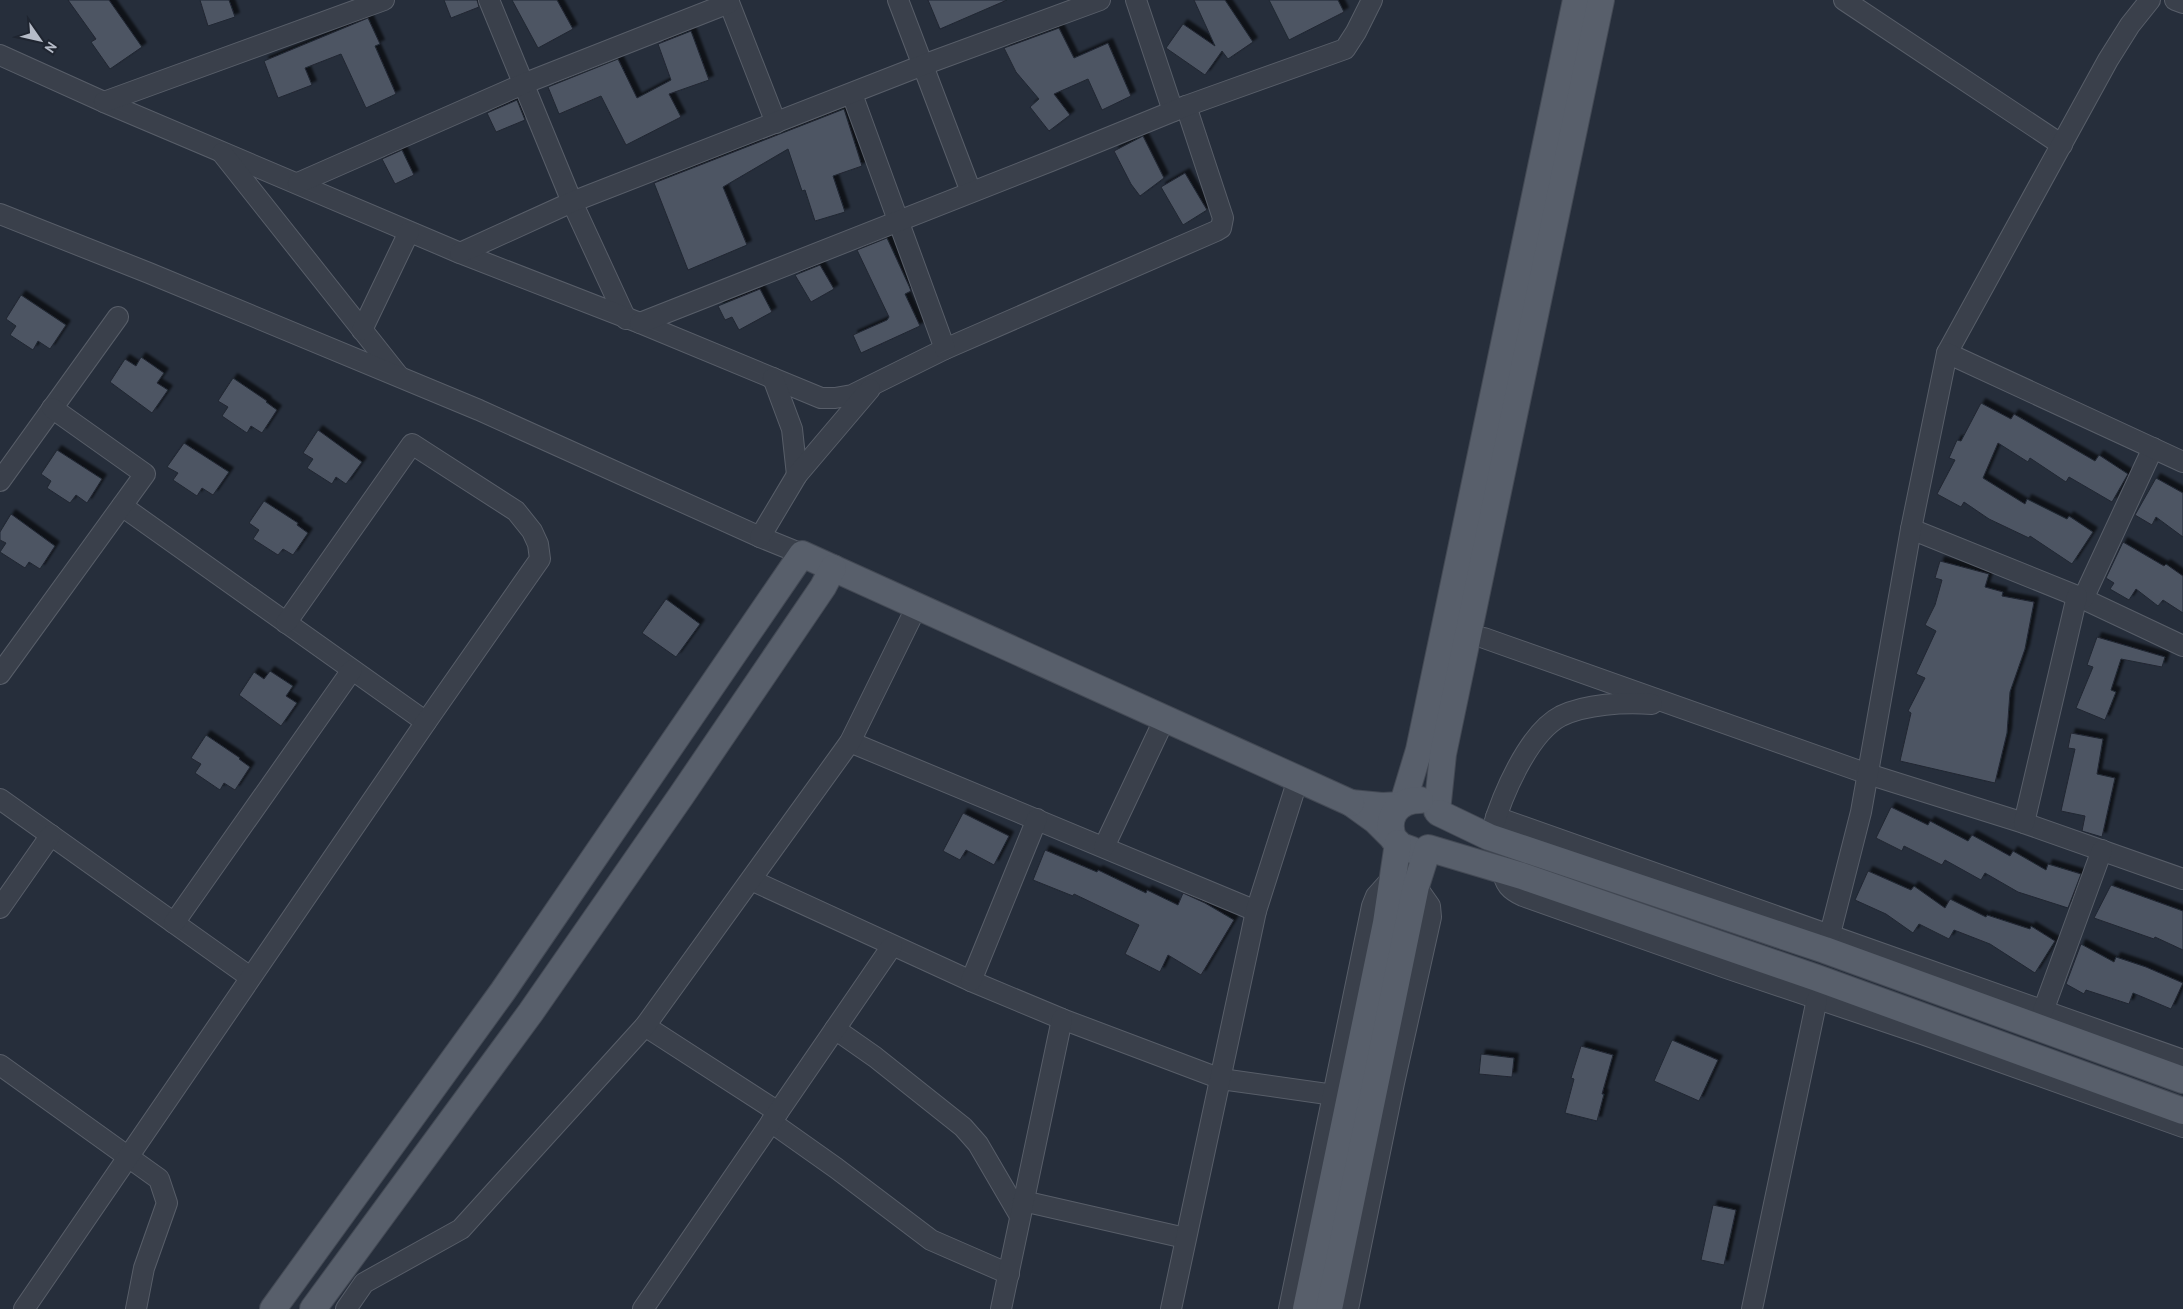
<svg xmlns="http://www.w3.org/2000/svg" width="2183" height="1309" font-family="'PT Sans',sans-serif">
	<defs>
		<filter id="shadow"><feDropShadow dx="4.5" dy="-4.5" stdDeviation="1" flood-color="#0009"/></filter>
	</defs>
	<rect width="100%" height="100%" fill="#262e3b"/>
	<g fill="#4d5564" stroke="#212732" filter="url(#shadow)">
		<polygon points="68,0 109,0 142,47 110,69 91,42 96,39"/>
		<polygon points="200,0 229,0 235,17 208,26"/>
		<polygon points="444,0 477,0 479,7 451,18"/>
		<polygon points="512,0 557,0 573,29 538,48"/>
		<polygon points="928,0 1007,0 940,29"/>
		<polygon points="1194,0 1225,0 1253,42 1228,59 1222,51 1205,75 1166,48 1183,24 1215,46"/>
		<polygon points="1269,0 1338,0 1344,12 1289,40"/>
		<polygon points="368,18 380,44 375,46 396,94 366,108 341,54 305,68 312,85 278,98 264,61"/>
		<polygon points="1059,28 1074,58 1108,43 1131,96 1102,110 1088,79 1054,94 1070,115 1049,131 1030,107 1039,99 1016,72 1004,48"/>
		<polygon points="691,31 709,80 669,94 681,117 626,145 601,96 559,114 548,87 618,59 637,98 671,80 658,44"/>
		<polygon points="517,100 525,120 496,132 487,113"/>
		<polygon points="844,109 862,166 833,176 845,212 815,221 805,190 802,191 788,149 723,187 747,245 688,270 654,183"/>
		<polygon points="1143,136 1164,178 1140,196 1131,184 1114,151"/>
		<polygon points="402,150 414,175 395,184 382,159"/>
		<polygon points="1185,173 1207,210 1183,225 1161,187"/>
		<polygon points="887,238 909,286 911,291 905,294 920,326 861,353 853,335 887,320 889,317 857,250"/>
		<polygon points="820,265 834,289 811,302 795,275"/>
		<polygon points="760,289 772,312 739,330 732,317 725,320 718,306"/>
		<polygon points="21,295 66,325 50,349 38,341 33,350 10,335 16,326 6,319"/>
		<polygon points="141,357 164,373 157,383 168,390 152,413 110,382 125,359 136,366"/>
		<polygon points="233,378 267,401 266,402 277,410 262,433 251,426 247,433 222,416 228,407 218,401"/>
		<polygon points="1981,403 2011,419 2014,414 2095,461 2099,455 2128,474 2112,502 2069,477 2066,482 2030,458 2028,462 1998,443 1983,478 2025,504 2027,499 2067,519 2069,516 2093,532 2072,564 2030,536 2029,538 1989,519 1964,502 1961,507 1937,494 1955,460 1949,458 1957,440 1961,441"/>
		<polygon points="318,430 362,462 346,484 336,477 332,484 307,468 313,459 303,453"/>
		<polygon points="184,443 229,472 213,495 202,488 197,496 173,480 178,473 167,467"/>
		<polygon points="57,450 102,479 87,503 76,495 70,503 47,488 51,481 41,474"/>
		<polygon points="2156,478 2183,493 2183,537 2156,517 2152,525 2135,515"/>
		<polygon points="264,501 298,523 297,525 308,533 293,555 283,549 278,555 253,539 259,530 249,523"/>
		<polygon points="11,514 55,546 40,569 29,562 25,568 0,552 6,543 0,540 0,532"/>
		<polygon points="2123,542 2164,566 2166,564 2183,576 2183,613 2163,600 2158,606 2136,589 2129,600 2110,589 2114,583 2106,578"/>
		<polygon points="1940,561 1989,574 1985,587 2003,592 2002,596 2034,602 2025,649 2010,692 2007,733 1995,783 1900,761 1911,713 1908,711 1925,678 1916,674 1936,631 1925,625 1935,605 1942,580 1935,578"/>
		<polygon points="666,599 700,624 676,657 642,633"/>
		<polygon points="2097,637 2165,657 2162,667 2121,659 2111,690 2116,692 2105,720 2076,708 2093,667 2087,665"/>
		<polygon points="270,671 293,686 286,696 297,703 281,726 239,695 254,672 264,679"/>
		<polygon points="2071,733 2103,739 2097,774 2115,778 2102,837 2082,831 2085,816 2061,811 2075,749 2068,748"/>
		<polygon points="206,735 240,758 239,759 250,767 235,790 224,783 220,790 195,773 201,764 191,758"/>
		<polygon points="1891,807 1928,825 1930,821 1968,841 1972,835 2010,856 2013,851 2046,870 2048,864 2081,874 2068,908 2018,892 1985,873 1981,880 1945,860 1942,865 1904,846 1902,851 1876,838"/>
		<polygon points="963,813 1009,836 994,865 966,850 960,860 943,851"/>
		<polygon points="1045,850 1097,872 1098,870 1146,893 1147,890 1178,905 1183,893 1205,903 1234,920 1201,975 1168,955 1160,972 1125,954 1139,925 1074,894 1073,896 1033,880"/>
		<polygon points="1868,871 1911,890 1914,886 1945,908 1950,899 1986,917 1987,915 2030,929 2031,926 2055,941 2035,973 1990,944 1954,930 1949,939 1919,924 1913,933 1886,914 1855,900"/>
		<polygon points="2111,885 2183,911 2183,950 2155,937 2154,939 2094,918"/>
		<polygon points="2081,944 2114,962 2116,957 2146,967 2183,983 2171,1009 2133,993 2129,1004 2086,990 2084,994 2066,984"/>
		<polygon points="1672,1040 1718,1060 1699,1101 1654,1081"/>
		<polygon points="1581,1046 1613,1055 1602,1094 1604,1094 1597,1121 1565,1113 1574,1079 1571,1078"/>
		<polygon points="1481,1054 1514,1058 1512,1077 1479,1074"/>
		<polygon points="1713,1205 1736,1210 1724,1265 1701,1260"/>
	</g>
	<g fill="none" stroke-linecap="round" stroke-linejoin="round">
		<g stroke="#585e69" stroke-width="22">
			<g id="minor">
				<polyline points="489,0 572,202 626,319"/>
				<polyline points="728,0 776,123"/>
				<polyline points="898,0 971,192"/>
				<polyline points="1136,0 1173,111"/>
				<polyline points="1844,0 2062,145"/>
				<polyline points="2175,0 2183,3"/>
				<polyline points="0,55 104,102 460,253 640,323 821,398 835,398 852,395 945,349 1216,231 1221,228 1223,218 1186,106"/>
				<polyline points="852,94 945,349"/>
				<polyline points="104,102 384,0"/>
				<polyline points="222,153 398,375"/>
				<polyline points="298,183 523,84 729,3"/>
				<polyline points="0,214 149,273 479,410 760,537 802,554"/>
				<polyline points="460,253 572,202 923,65 1100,0"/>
				<polyline points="640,323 1051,161 1186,106 1345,49 1356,32 1372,0"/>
				<polyline points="362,330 409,232"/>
				<polyline points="1947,353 2108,60 2130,25 2150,0"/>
				<polyline points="773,378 792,429 797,475"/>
				<polyline points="0,481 118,317"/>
				<polyline points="122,506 426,722"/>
				<polyline points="1911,529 2077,596 2183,646"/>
				<polyline points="760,537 797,475 870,389"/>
				<polyline points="2083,599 2153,448"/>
				<polyline points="1484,638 1868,774 2024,823 2183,879"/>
				<polyline points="0,674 145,474 52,408"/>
				<polyline points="850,742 1256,911"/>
				<polyline points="0,799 250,977"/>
				<polyline points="1496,817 2183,1060"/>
				<polyline points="2024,823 2077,596"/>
				<path d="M1492,830C1502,796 1528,733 1561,716C1586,704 1624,702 1652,704"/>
				<polyline points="1104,847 1165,718"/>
				<path d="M1503,870C1504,884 1510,890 1523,896L1726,968L1925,1035L2183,1127"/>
				<polyline points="751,880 971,981 1062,1019 1221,1079 1334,1095"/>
				<polyline points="0,908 51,835"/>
				<polyline points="174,923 352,670"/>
				<polyline points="1830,934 1861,812 1911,529 1947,353 2183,462"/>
				<polyline points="971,981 1037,819"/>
				<polyline points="2043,1011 2102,850"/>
				<polyline points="645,1026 778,1112"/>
				<polyline points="835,1029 875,1057 963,1127 978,1144 1020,1216"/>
				<polyline points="0,1065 159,1179 167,1203 144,1268 136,1309"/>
				<polyline points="771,1122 836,1168 931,1240 1009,1274"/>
				<polyline points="1023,1201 1185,1238"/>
				<polyline points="24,1309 426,722 540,559 538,544 532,531 516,511 412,444 286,623"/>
				<polyline points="346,1309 364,1283 461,1229 645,1026 850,742 917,606"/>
				<polyline points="643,1309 892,946"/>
				<polyline points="1001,1309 1062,1019"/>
				<polyline points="1171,1309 1256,911 1298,779"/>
				<polyline points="1289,1309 1372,906 1376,896 1394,876"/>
				<polyline points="1348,1309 1394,1083 1431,917 1430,906 1416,886"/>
				<polyline points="1752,1309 1817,999"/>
			</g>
		</g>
		<g stroke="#434954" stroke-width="28">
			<g id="major">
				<polyline points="1403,803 1419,750 1576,0"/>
				<polyline points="1401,805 1382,806 1351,803 1376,821 1401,846 1412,850"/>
				<polyline points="1437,811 1443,754 1601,0"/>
				<polyline points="1439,813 1489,837 1825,950 2183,1080"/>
				<path d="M1394,840C1385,819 1396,800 1420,800"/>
				<polyline points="273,1309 503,991 802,554 1351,803"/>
				<polyline points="313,1309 531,1012 681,796 823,587 833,568"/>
				<polyline points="1306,1309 1386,923 1398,843"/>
				<polyline points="1329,1309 1416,886 1428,848 1522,876 1817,978 2183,1111"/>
			</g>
		</g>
		<use href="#minor" stroke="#3a404b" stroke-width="20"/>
		<use href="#major" stroke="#585f6b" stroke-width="26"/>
	</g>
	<g transform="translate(40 40) rotate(124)" stroke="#1f2530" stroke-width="4" paint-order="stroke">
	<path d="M0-4L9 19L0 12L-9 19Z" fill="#b5bbc7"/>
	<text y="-8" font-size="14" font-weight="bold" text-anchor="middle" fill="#b5bbc7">N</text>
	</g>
</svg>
